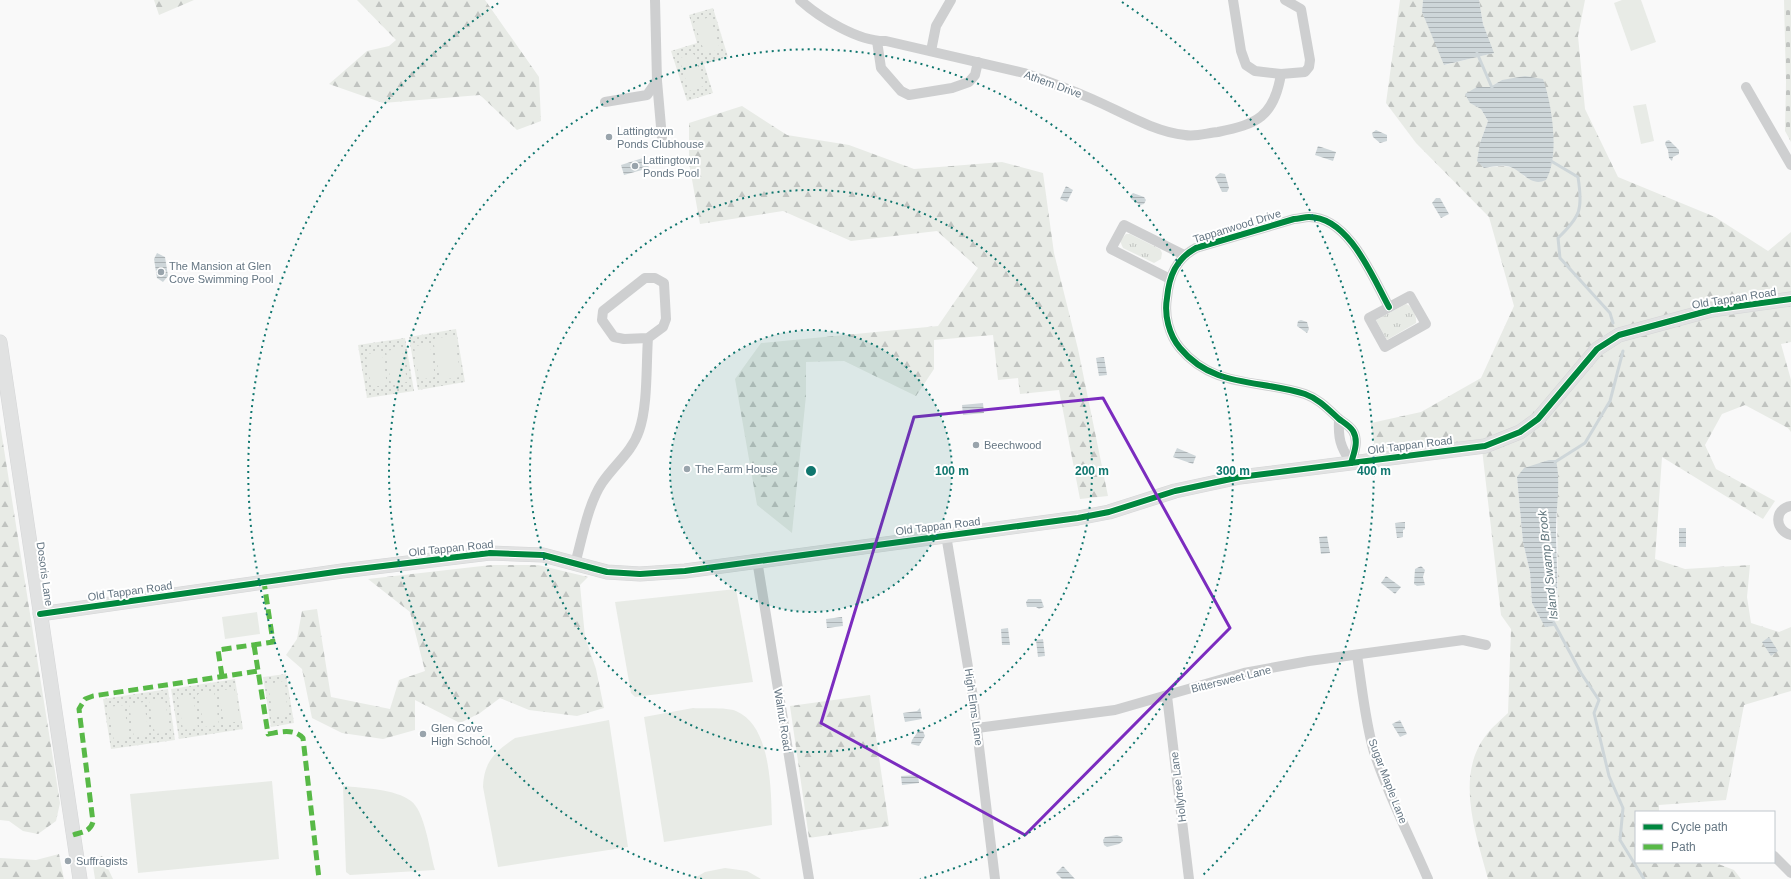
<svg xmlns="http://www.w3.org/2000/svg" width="1791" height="879" font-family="Helvetica,sans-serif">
	<defs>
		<pattern id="grass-tufts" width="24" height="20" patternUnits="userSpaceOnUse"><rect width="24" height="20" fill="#e8ebe6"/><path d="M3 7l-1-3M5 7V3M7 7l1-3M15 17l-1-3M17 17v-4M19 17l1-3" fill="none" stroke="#c0c3c0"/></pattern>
		<pattern id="forest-firs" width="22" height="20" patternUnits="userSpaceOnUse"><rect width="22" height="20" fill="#e8ebe6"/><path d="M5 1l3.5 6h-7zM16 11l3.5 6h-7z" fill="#c0c3c0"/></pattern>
		<pattern id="cemetery-stones" width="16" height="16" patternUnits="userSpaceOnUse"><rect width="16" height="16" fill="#e8ebe6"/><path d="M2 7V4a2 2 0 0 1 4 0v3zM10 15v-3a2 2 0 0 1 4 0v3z" fill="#c0c3c0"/></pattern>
		<pattern id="park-dots" width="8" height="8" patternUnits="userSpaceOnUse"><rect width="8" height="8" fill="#e8ebe6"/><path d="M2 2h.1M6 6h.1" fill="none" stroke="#c0c3c0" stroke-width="1.8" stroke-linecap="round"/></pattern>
		<pattern id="water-rules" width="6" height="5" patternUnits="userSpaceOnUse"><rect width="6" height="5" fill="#ced6d9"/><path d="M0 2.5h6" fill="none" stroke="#abb2b5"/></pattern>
	</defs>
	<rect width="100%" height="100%" fill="#f9f9f9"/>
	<g fill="url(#grass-tufts)">
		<polygon points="1126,234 1130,234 1160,249 1162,253 1161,259 1154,263 1123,248 1120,241"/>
		<path d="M1406,304C1412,306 1417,316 1416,323L1387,340L1376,320Z"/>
	</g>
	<g fill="url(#forest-firs)" fill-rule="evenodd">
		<polygon points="154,0 194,0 159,15"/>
		<polygon points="357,0 485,0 539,77 541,121 517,130 480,95 383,103 329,84 367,51 389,46 396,40"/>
		<path d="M1400,0H1423L1422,12L1445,65L1493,53L1483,24L1479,0H1585L1578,36L1585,109L1618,177L1715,217L1768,251L1791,232V342L1781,344L1791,380V432L1788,428L1745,405L1722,414L1705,445L1716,469L1775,501L1763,519L1662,457L1655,559L1685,569L1750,565L1747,597L1751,623L1779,632L1791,627V691L1744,705L1726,800L1659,805V812H1636V862H1713L1734,870L1741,879H1488C1476,834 1454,775 1487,734C1493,726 1501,720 1508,713L1511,629L1501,615L1482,449L1410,450L1375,448L1371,423L1421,412L1481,378L1514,306L1489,217L1416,143L1386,103ZM1502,80L1550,117L1553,137L1525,177C1515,163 1499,166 1484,168L1480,143L1488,121L1481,109L1477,87H1490ZM1517,477L1557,503L1558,605L1554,626L1540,618L1532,603L1530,572L1523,542Z"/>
		<polygon points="742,106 787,135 849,145 914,169 1002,162 1043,173 1054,253 1078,349 1108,496 1080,499 1059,390 1020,394 1018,378 998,380 993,335 934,340 934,369 916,396 844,361 806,362 806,396 792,533 757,505 735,379 761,343 938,326 978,268 937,231 851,241 783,211 700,224 689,163 689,123"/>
		<polygon points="0,424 60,803 56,821 38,834 23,831 9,821 0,820"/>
		<polygon points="491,565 538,565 588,577 580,585 585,637 596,669 604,708 577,716 529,710 500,698 480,713 460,723 415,700 415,730 383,739 342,733 312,718 302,669 286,655 297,639 302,611 317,609 331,697 390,709 399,680 425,671 410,612 368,579"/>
		<polygon points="870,695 889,826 809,838 790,706"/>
		<polygon points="59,854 64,879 0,879 0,858 36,860"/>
		<polygon points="102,856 113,879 95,879 93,866 95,858"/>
	</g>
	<polygon fill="url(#cemetery-stones)" points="1784,0 1791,0 1791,142 1785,131 1786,82"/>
	<g fill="url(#park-dots)">
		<polygon points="713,8 728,57 704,64 713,93 687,101 671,51 697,43 689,15"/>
		<polygon points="456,329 465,382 418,390 409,337"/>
		<polygon points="405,338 414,391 367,398 358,345"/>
		<polygon points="286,674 294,723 271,727 263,677"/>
		<polygon points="235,679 243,729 179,739 171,689"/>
		<polygon points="168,689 175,740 111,749 103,699"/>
	</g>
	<g fill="#e8ebe6">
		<polygon points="1622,0 1641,0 1656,42 1631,51 1614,3"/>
		<polygon points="710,17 720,49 705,54 694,22"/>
		<polygon points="694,54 704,86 689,91 679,58"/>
		<polygon points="1646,104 1654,141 1641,144 1633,106"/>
		<polygon points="454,335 461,377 440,380 433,339"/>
		<polygon points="430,344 435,377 419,380 414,346"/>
		<polygon points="402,348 407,382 391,384 386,351"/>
		<polygon points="382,352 387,385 371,387 366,354"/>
		<polygon points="736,589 753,682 635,697 631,693 615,602"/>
		<polygon points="257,612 260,634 225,639 222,617"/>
		<polygon points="283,681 289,715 273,717 268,684"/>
		<polygon points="234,688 240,721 224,724 219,691"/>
		<polygon points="214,691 219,725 204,727 198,694"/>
		<polygon points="193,695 198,728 183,730 178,697"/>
		<polygon points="165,699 170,732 155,734 149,701"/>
		<polygon points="144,702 149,735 134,738 129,704"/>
		<polygon points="124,705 129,738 114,741 108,707"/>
		<path d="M693,708C704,709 726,707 736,711C772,726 771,792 772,825L664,842L644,717Z"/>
		<path d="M609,720L628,847L498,867L483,787C484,761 495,752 515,738Z"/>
		<polygon points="272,781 279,859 138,873 130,794"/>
		<path d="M343,786C362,788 396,789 411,801C425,811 430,853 435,870L350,875L346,872Z"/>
		<polygon points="725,868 747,871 761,879 693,879 705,872"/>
	</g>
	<g fill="url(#water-rules)">
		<polygon points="1423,0 1479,0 1483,24 1494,53 1444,65 1422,12"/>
		<path d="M1525,76L1543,79C1552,104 1560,156 1546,180C1529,188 1522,168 1506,166C1499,165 1491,167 1484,168L1477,161L1480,143L1488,121L1481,109L1470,103L1465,94L1477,87H1490L1502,80Z"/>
		<polygon points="1376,130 1387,135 1387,141 1380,143 1373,137 1372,133"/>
		<polygon points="1669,140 1679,150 1679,154 1673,157 1672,161 1669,158 1668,150 1665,144 1666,141"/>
		<polygon points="1318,146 1336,152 1333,161 1315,155"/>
		<polygon points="646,157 649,168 624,175 621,165"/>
		<polygon points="1220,173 1225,174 1229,188 1227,192 1222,192 1215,177"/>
		<polygon points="1066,186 1073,190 1067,202 1060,199"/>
		<polygon points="1133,193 1144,197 1146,200 1144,204 1140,205 1131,199 1130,196"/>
		<polygon points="1436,198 1440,198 1449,214 1441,218 1432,203"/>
		<polygon points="157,253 165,257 168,276 163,282 157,278 154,259"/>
		<polygon points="1301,320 1307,322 1309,329 1307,333 1297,326 1298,321"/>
		<polygon points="1104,357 1107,375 1099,376 1096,358"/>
		<polygon points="983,403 984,413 963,415 962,405"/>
		<polygon points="1177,448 1196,456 1193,464 1173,457"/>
		<path d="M1549,460H1556C1561,483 1556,507 1556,530C1556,563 1560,594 1554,626L1545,627L1532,603L1530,572L1523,542L1517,477L1524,468Z"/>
		<polygon points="1405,522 1405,529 1403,530 1403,537 1397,538 1395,523"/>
		<rect x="1679" y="528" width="7" height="19"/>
		<polygon points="1327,536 1330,553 1321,554 1319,537"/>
		<polygon points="1421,566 1425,570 1423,577 1425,585 1417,586 1414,584 1415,569"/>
		<polygon points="1386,576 1401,587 1395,594 1381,583"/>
		<polygon points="1028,599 1041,599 1044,607 1039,609 1036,607 1027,607 1026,602"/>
		<polygon points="842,617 843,626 827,628 826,619"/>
		<polygon points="1008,628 1010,645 1002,645 1001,629"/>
		<polygon points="1769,637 1778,651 1771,656 1762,642"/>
		<polygon points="1043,639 1045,656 1038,657 1036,640"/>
		<polygon points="920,708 922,719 905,722 903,713 917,711"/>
		<polygon points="1400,720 1407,734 1400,737 1392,724"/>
		<polygon points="919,730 923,731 925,736 919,746 911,744 912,740"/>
		<polygon points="918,775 919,783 902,785 901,776"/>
		<polygon points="1117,835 1122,837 1123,841 1119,844 1107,847 1104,845 1103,840 1105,837"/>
		<polygon points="1063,866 1075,879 1062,879 1056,873"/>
	</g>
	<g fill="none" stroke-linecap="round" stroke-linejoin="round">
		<g stroke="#ced6d9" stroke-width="3">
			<polyline points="1477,53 1493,90"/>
			<path d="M1551,161L1578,177C1583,209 1581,216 1558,238L1560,258L1610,313L1613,323"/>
			<polyline points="1555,462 1585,443 1610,401 1623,351"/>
			<polyline points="1554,623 1581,673 1599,700 1594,713 1609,776 1623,808 1620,840 1644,879"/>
		</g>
		<g stroke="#d5d6d7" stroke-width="15">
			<g id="secondary">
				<polyline points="0,342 80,879"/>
				<polyline points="40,614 342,571 490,553 543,555 607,572 640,574 685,571 1078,518 1109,512 1175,491 1240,477 1485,446 1520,432 1538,419 1597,349 1619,335 1711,310 1791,299"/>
			</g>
		</g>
		<g stroke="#cecfd0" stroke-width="10">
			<path d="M800,0C820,18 859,42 886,41L1024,73C1047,81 1069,89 1092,99C1120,111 1154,132 1185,135C1196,137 1207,133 1218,132C1257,124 1274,117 1281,74"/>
			<polyline points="1233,0 1241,51 1246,65 1255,71 1281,74 1305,72 1309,67 1310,60 1301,9 1285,0"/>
			<polyline points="877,41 881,68 901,91 909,95 952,88 969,82 975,75 978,62"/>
			<polyline points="931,51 936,26 951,0"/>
			<polyline points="657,81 662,138"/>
			<polyline points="1746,87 1791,165"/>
			<polyline points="605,102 647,95 657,81 655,0"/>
			<polyline points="1170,279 1111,249 1124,225 1184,255"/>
			<polygon points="1410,296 1426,324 1385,347 1369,318"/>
			<path d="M1339,419C1338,438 1340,446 1351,463"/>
			<path d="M1351,463C1354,453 1359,441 1353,431C1350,426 1343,422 1339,419C1328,409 1319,399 1305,394C1260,379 1214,389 1180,348C1169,335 1164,315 1167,298C1169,276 1176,259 1196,248L1294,219C1299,219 1304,217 1309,217C1349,217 1373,278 1389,307"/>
			<path d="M1791,506C1773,509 1775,531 1791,535"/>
			<polyline points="946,535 973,697 995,879"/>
			<polyline points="757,560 809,879"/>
			<path d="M575,564C582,539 588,504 602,483C614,465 632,452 639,431C648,406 646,365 648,338L663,327L666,319L664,283L655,278H645L603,311L602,320L614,337L624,339L648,338"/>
			<path d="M1357,655C1362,687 1365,721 1374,752C1388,795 1410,837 1428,879"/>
			<polyline points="1167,696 1189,879"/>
			<polyline points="977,728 1115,710 1244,673 1309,661 1463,640 1486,645"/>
			<polyline points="1774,856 1791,873"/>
		</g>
		<use href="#secondary" stroke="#e1e2e2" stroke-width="14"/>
		<g stroke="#58b947" stroke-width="5" stroke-dasharray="10 5" stroke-linecap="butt">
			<path d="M254,645L268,734C281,732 293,728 303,738L319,879"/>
			<polyline points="222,676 218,650 273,642 264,582"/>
			<path d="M73,835C82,832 90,832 93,822L79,709L85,699L93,696L258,671"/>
		</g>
		<g stroke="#fff" stroke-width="8">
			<g id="cycleway">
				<path d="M1351,463C1354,453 1359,441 1353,431C1350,426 1343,422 1339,419C1328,409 1319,399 1305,394C1260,379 1214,389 1180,348C1169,335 1164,315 1167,298C1169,276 1176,259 1196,248L1294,219C1299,219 1304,217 1309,217C1349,217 1373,278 1389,307"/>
				<polyline points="40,614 342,571 490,553 543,555 607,572 640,574 685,571 1078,518 1109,512 1175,491 1240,477 1485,446 1520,432 1538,419 1597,349 1619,335 1711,310 1791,299"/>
			</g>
		</g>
		<use href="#cycleway" stroke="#00873e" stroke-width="6"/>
	</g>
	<path fill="none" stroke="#7b2cbf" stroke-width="3" stroke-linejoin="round" d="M1103,398L1230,628L1025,835L821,723L914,417Z"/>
	<circle cx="811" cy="471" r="141" fill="#0f766e" fill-opacity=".12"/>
	<g fill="none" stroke="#0f766e" stroke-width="2" stroke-dasharray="2 4">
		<circle cx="811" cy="471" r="141"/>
		<circle cx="811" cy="471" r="281"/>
		<path d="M702 879A422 422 0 1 1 920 879"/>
		<path d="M420 876A563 563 0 0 1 500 2M1122 2A563 563 0 0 1 1202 876"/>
	</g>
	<g fill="#99a4ac" stroke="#fff" stroke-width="1.5">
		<circle cx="609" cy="137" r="4"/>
		<circle cx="635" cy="166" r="4"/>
		<circle cx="161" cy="272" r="4"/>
		<circle cx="976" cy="445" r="4"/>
		<circle cx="687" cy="469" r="4"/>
		<circle cx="423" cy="734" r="4"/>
		<circle cx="68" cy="861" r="4"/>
	</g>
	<g text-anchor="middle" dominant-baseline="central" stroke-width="4" stroke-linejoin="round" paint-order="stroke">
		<g font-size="11" fill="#657683" stroke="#fff">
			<text transform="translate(1053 84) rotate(20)">Athem Drive</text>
			<text transform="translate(1237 226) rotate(-17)">Tappanwood Drive</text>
			<text transform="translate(1734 298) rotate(-9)">Old Tappan Road</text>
			<text transform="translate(1410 445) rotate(-7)">Old Tappan Road</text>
			<text transform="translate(938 526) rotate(-7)">Old Tappan Road</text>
			<text transform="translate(451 548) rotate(-6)">Old Tappan Road</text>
			<text transform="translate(45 574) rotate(82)">Dosoris Lane</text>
			<text transform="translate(130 591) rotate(-8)">Old Tappan Road</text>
			<text transform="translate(1231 679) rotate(-14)">Bittersweet Lane</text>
			<text transform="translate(974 707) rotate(82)">High Elms Lane</text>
			<text transform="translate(783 720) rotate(81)">Walnut Road</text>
			<text transform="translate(1388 781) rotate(69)">Sugar Maple Lane</text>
			<text transform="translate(1178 787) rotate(-97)">Hollytree Lane</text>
		</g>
		<g font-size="11" fill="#657683" stroke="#fff" text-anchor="start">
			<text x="617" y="131">Lattingtown<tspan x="617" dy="13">Ponds Clubhouse</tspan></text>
			<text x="643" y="160">Lattingtown<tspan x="643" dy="13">Ponds Pool</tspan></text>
			<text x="169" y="266">The Mansion at Glen<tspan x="169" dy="13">Cove Swimming Pool</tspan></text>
			<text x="984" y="445">Beechwood</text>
			<text x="695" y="469">The Farm House</text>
			<text x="431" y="728">Glen Cove<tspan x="431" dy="13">High School</tspan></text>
			<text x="76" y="861">Suffragists</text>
		</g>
		<g font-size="12" font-style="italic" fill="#60757c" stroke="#fff">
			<text transform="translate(1548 565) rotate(-96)">Island Swamp Brook</text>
		</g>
	</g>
	<circle cx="811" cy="471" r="6" fill="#0f766e" stroke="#fff" stroke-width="2"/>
	<g font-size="12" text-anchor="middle" font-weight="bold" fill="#0f766e" stroke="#fff" stroke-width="4" stroke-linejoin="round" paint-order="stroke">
		<text x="952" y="475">100 m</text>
		<text x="1092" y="475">200 m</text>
		<text x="1233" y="475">300 m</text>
		<text x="1374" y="475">400 m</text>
	</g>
	<rect x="1635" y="811" width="140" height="52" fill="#ffffff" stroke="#c1c8cd"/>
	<rect x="1643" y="824" width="20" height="6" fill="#00873e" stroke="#c1c8cd"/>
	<text x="1671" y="831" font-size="12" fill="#657683">Cycle path</text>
	<rect x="1643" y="844" width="20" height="6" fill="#58b947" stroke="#c1c8cd"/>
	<text x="1671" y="851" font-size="12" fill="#657683">Path</text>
</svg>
